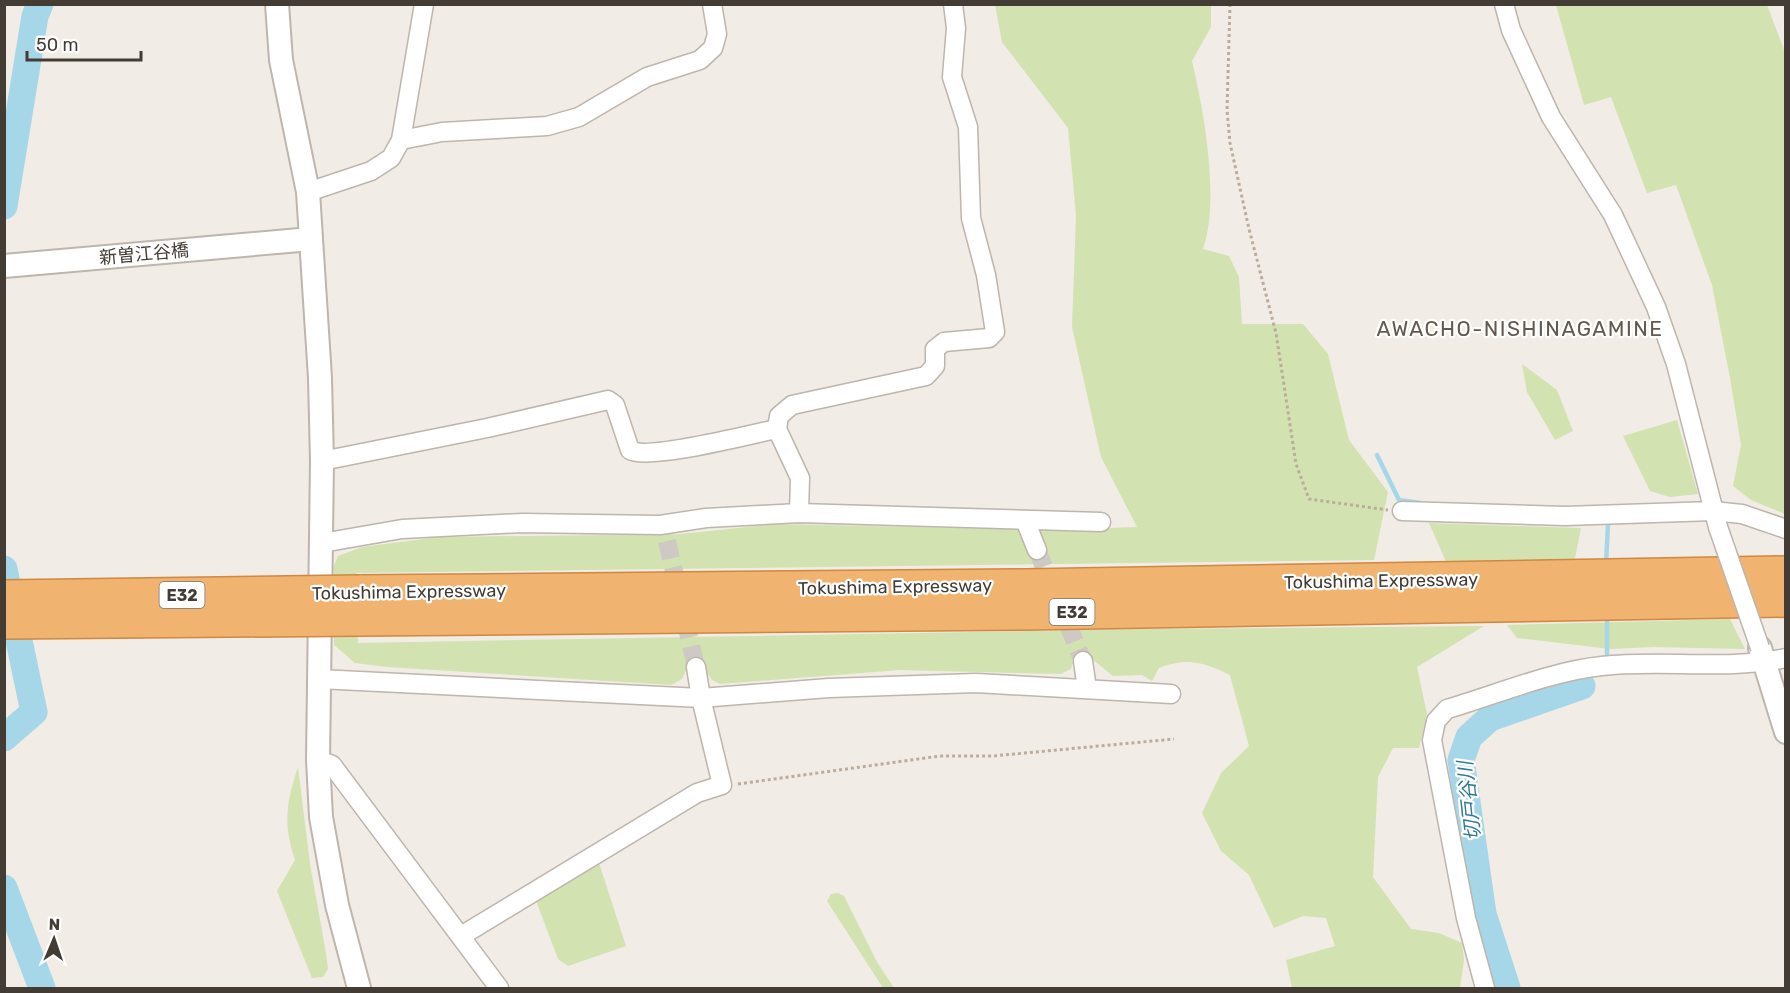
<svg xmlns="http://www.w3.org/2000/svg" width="1790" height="993" font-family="Rubik,'Noto Sans JP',sans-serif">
	<rect width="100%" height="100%" fill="#f1ece5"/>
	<g fill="#d3e2b1">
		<path d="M995,5H1211V27L1192,61C1204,111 1220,201 1203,249L1229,256L1239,277L1242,324H1303L1328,354L1349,440L1388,492L1374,560L356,573L358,643L1145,629L1484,626L1417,667L1427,714L1419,748H1393L1378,777L1373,877L1411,929L1439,933L1462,943L1464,960L1460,988H1292L1286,960L1335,946L1326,918L1303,916L1274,928L1249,875L1221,851L1202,813L1221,773L1249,746L1230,675C1204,662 1187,657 1159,668L1152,681L1142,675L1113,676L1092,659H1074L1071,669L1061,674L900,670L720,684L712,680L701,664H689L682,679L671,685L387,667L355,663L334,645V566L338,556L362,547L439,537L681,534L776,524L1055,530L1137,527L1101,457L1072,327L1076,215L1068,128L1002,42Z"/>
		<polygon points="1556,5 1767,5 1786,55 1785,514 1751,500 1733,486 1741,445 1730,378 1712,285 1676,185 1647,193 1611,97 1584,105"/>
		<polygon points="1522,364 1557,390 1573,431 1555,440 1527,392"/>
		<polygon points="1677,420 1698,494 1670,497 1650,491 1623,436"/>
		<polygon points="1429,523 1581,528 1574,563 1447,564"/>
		<polygon points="1730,619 1745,649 1653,647 1611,649 1517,638 1507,625"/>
		<path d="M298,767L310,864L326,953L328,969L323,977L312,978L277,891L295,860C283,823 286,804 298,767Z"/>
		<polygon points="598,860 626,946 568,966 558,959 535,898"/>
		<polygon points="838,893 844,896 877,962 894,988 883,988 827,901 831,894"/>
	</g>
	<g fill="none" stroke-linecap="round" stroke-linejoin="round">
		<g stroke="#a6d7e9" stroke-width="4.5">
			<polyline points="1377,455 1399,500 1421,503"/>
			<polyline points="1606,564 1608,524"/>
			<polyline points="1607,614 1607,654"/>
		</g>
		<g stroke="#a6d7e9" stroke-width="27">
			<polyline points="4,206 35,16 40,4"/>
			<polyline points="4,569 34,712 4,738"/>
			<polyline points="4,888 42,988"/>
			<polyline points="1507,988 1483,914 1461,760 1469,737 1490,718 1582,686"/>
		</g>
		<g stroke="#cec9c2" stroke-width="18" stroke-dasharray="18 9" stroke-linecap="butt">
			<polyline points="667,541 696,667"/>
			<polyline points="1037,550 1083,661"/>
		</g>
		<g stroke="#beb5ac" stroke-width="21">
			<g id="minor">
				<polyline points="1504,4 1511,30 1551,117 1613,215 1656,307 1676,364 1718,527"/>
				<polyline points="401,140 442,132 547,126 579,117 647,77 700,60 713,48 717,34 712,4"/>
				<polyline points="308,192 371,171 391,158 401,140 424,4"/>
				<polyline points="777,429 779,416 792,405 926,376 935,366 935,349 944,342 989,338 995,332 986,275 971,218 968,127 952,77 956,28 953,4"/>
				<path d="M322,461L487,428L608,400L615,405L630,450C648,461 751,434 777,429L800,478L799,513"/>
				<polyline points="1402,511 1565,516 1713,511 1742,514 1786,529"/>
				<polyline points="1025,520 1037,550"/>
				<polyline points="322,543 402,529 522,523 660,525 706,518 799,513 1101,522"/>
				<polyline points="1083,661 1087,689"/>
				<polyline points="319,679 701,698 829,688 976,683 1171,694"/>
				<polyline points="318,760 332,765 499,988"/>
				<polyline points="461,936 697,793 722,785 701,698 696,667"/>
				<path d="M1485,988L1466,918L1432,740L1436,721L1447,709C1495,695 1552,671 1602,666C1663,659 1725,671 1786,658"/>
			</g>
		</g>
		<g stroke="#beb5ac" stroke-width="26">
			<g id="tertiary">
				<polyline points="277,4 281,60 308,192 320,378 322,461 318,760 321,817 337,905 359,988"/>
				<polyline points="4,266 311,239"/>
				<polyline points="1760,648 1786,732"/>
			</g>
		</g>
		<g stroke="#cf8741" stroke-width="36">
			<g id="motorway">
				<polyline points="359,592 1026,586 1786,573"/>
				<polyline points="358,619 1025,613 1786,600"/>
			</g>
		</g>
		<g stroke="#bcac9b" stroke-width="3" stroke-dasharray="3 3" stroke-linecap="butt">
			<polyline points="1230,4 1227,110 1230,143 1249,229 1276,333 1296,464 1309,499 1388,510"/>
			<polyline points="738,784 940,756 993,756 1174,739"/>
		</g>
		<use href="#minor" stroke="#fff" stroke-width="18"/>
		<use href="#tertiary" stroke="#fff" stroke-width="22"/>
		<use href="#motorway" stroke="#f1b470" stroke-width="33"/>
		<g stroke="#beb5ac" stroke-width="21" stroke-linecap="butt">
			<polyline id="minor-bridge" points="1718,527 1760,648"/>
		</g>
		<g stroke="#cf8741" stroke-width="36" stroke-linecap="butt">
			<g id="motorway-bridge">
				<polyline points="4,597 359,592"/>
				<polyline points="4,622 358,619"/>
			</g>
		</g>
		<use href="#minor-bridge" stroke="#fff" stroke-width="18"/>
		<use href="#motorway-bridge" stroke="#f1b470" stroke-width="33"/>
	</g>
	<g text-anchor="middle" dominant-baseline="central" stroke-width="4.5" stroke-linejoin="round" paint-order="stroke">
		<g fill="#fff" stroke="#7b7672" stroke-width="1.5">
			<rect x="159.5" y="582" width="45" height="26" rx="4.5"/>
			<rect x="1049.5" y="599" width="45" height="26" rx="4.5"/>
		</g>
		<g font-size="16" font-weight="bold" fill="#433c35">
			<text x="182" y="595">E32</text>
			<text x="1072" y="612">E32</text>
		</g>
		<g font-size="18" fill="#433c35" stroke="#fff">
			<text transform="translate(144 254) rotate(-5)">新曽江谷橋</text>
			<text transform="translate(1381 581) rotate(-1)">Tokushima Expressway</text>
			<text transform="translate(895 587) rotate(-1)">Tokushima Expressway</text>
			<text transform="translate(409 592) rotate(-1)">Tokushima Expressway</text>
		</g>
		<g font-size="20" font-style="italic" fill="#347a96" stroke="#fff">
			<text transform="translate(1469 801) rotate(-96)">切戸谷川</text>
		</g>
		<g font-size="21" letter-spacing="1.5" fill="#65584d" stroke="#fff">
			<text x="1520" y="328">AWACHO-NISHINAGAMINE</text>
		</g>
	</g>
	<rect width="1790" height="993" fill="none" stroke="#433c35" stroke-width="12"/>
	<g transform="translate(54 939) rotate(2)" stroke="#ffffff" stroke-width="4.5" paint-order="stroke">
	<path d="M0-4.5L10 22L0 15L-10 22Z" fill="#433c35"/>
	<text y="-9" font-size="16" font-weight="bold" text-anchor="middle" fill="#433c35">N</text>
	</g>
	<path d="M27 51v9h114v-9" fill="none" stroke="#433c35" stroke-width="3"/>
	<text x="36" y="51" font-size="18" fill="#433c35" stroke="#ffffff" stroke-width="4.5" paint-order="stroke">50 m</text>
</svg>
